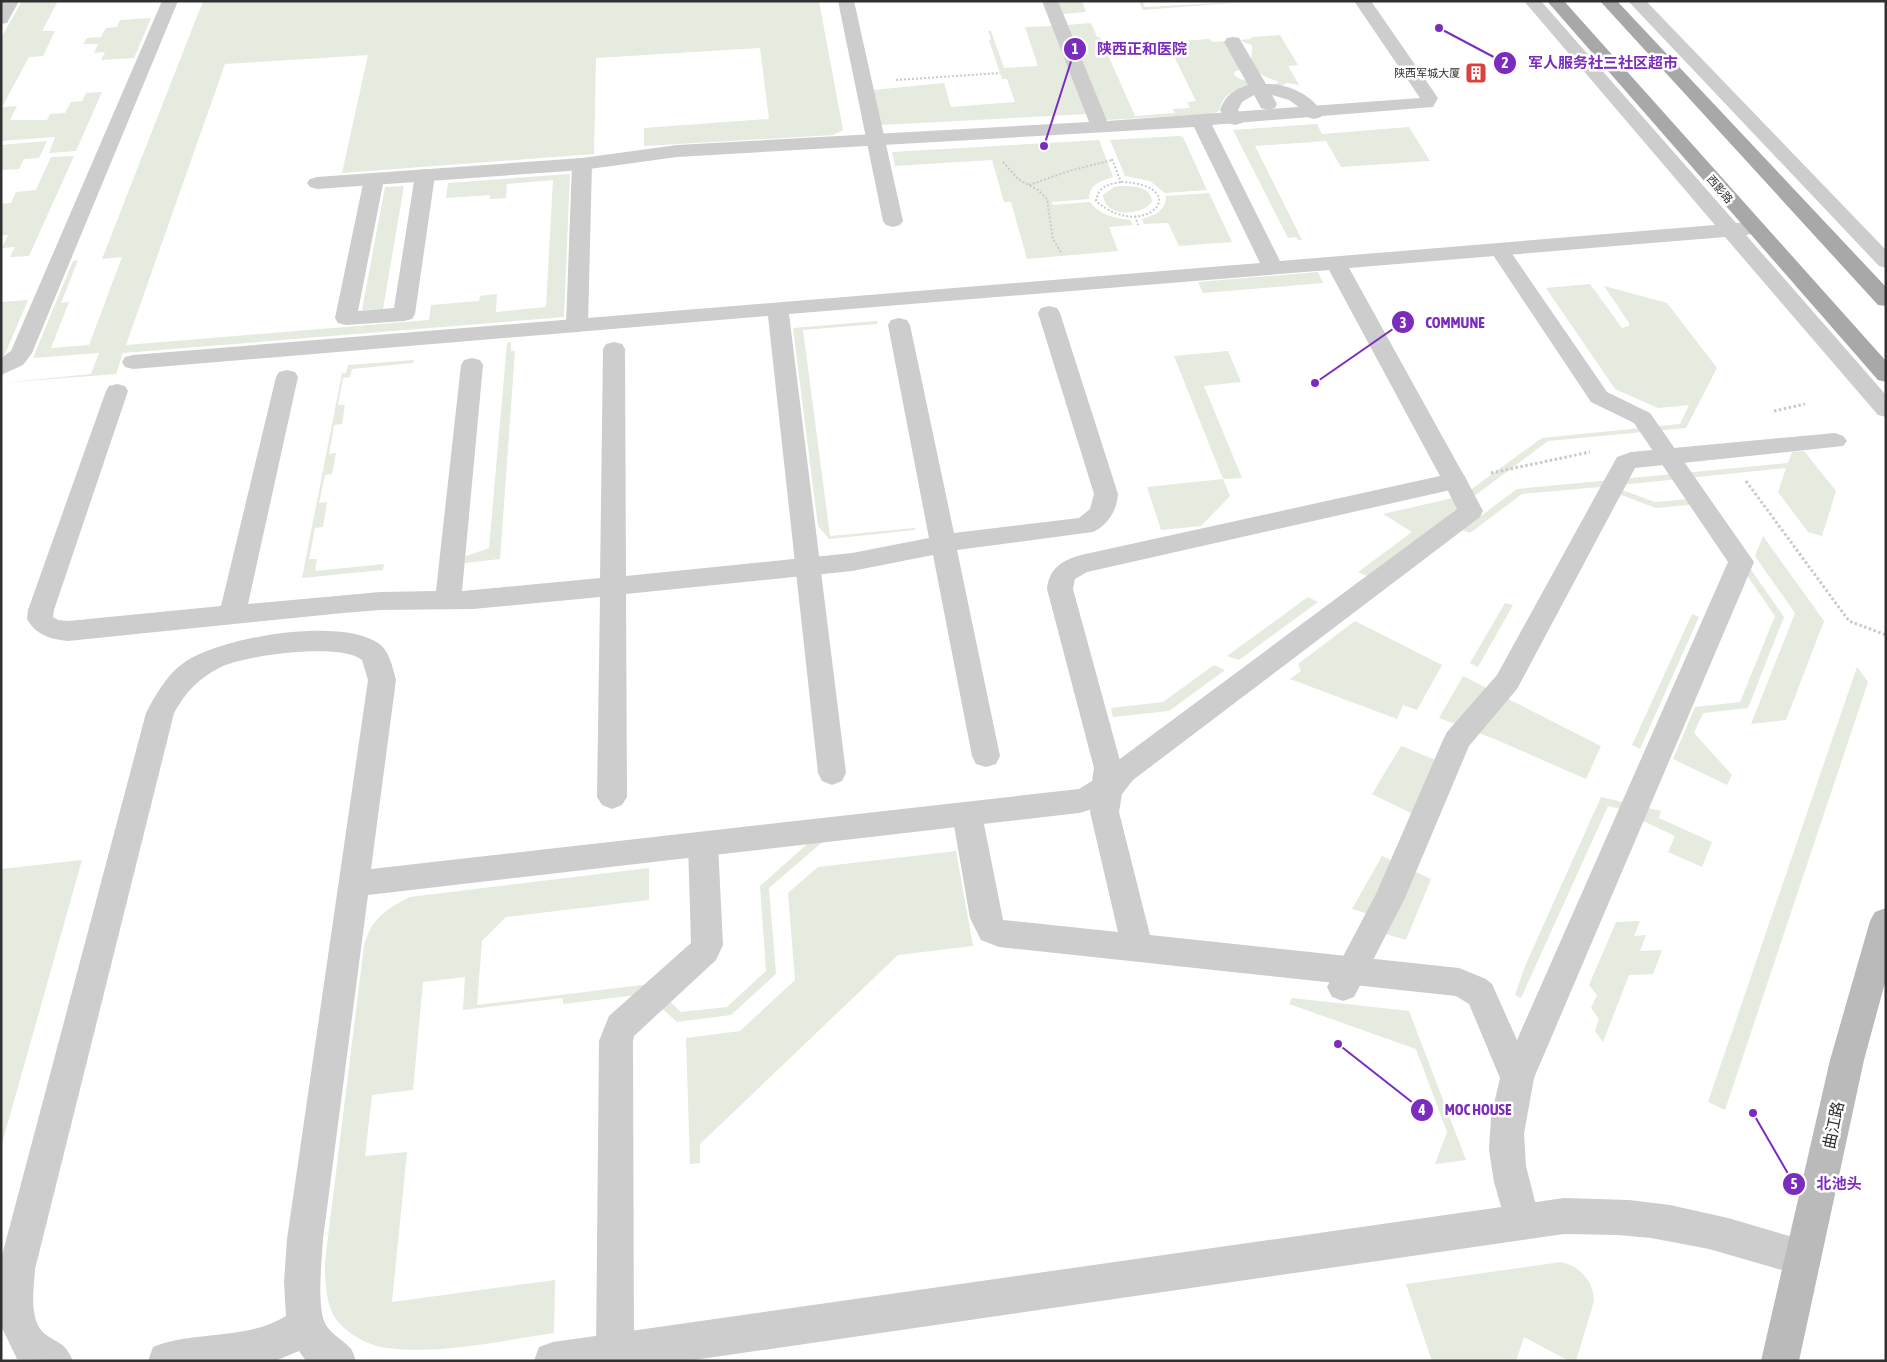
<svg xmlns="http://www.w3.org/2000/svg" width="1887" height="1362" font-family="'Asap Condensed','Noto Sans SC',sans-serif">
	<rect width="100%" height="100%" fill="#fff"/>
	<g fill="#e5ebdf">
		<polygon points="22,1 58,1 42,31 55,31 43,56 29,57 2,107 17,106 10,120 47,120 50,114 65,113 71,102 82,101 86,93 102,92 76,151 49,153 55,137 1,141 1,38"/>
		<polygon points="203,1 819,1 843,130 833,135 644,146 644,128 769,119 760,48 596,58 594,154 342,173 368,55 225,64 126,345 429,320 431,305 479,301 480,296 497,294 496,312 546,307 553,180 507,184 506,198 490,199 490,195 446,198 448,183 570,174 564,317 123,353 116,374 1,383 91,374 99,353 33,358 73,261 78,260 61,303 69,302 51,348 89,345 122,257 102,259"/>
		<polygon points="1058,1 1082,1 1086,12 1063,14"/>
		<polygon points="1139,1 1142,1 1145,7 1257,1 1143,10"/>
		<polygon points="151,18 134,58 101,60 105,52 94,53 98,44 83,44 87,38 101,37 106,28 117,27 120,20"/>
		<path d="M1091,23L1097,37H1100L1135,116L1175,113L1173,109L1190,108L1187,102L1196,101L1167,42L1209,39L1213,42L1227,41L1242,70L1235,71L1234,75L1240,79L1248,81V86C1231,92 1224,93 1219,111L1211,114L1105,120L1067,25Z"/>
		<polygon points="1052,26 1087,114 881,125 873,90 944,83 951,107 1015,102 1007,79 1002,79 989,40 991,39 988,31 991,31 1004,68 1038,66 1025,27"/>
		<path d="M1280,35L1298,65L1288,66L1299,85L1287,83L1281,86L1272,85L1278,83L1277,81C1269,78 1252,73 1251,62C1251,56 1253,51 1252,45L1239,40L1251,39L1252,37Z"/>
		<polygon points="1317,124 1322,134 1409,127 1430,161 1341,167 1326,141 1255,146 1302,240 1298,240 1296,237 1288,238 1233,130"/>
		<polygon points="1179,136 1183,137 1207,190 1165,193 1150,181 1125,176 1110,140"/>
		<path d="M1099,140L1113,177C1101,181 1089,184 1089,199L1051,202L1053,205L1090,202C1100,215 1114,218 1130,220L1133,225L1109,227L1118,251L1027,259L1011,202H1004L992,160L895,166L892,152Z"/>
		<polygon points="47,141 39,158 24,159 19,169 1,170 1,145"/>
		<polygon points="74,156 29,256 10,257 15,247 2,248 8,235 1,235 1,204 11,203 16,192 36,190 51,157"/>
		<polygon points="404,186 383,309 362,310 385,187"/>
		<path d="M1122,186C1135,186 1151,187 1152,202C1141,216 1105,218 1103,195L1114,187Z"/>
		<path d="M1209,193L1232,242L1179,246L1168,223L1144,224L1142,219C1155,215 1166,211 1166,196Z"/>
		<polygon points="1318,272 1323,283 1203,293 1198,282"/>
		<polygon points="1590,284 1622,328 1629,326 1629,323 1604,286 1667,303 1717,368 1686,428 1548,441 1367,576 1358,572 1412,532 1383,514 1462,496 1542,438 1680,424 1689,405 1658,408 1615,389 1546,288"/>
		<polygon points="28,300 5,354 1,358 1,302"/>
		<polygon points="877,321 877,324 803,330 830,536 915,528 915,530 829,539 818,526 793,328"/>
		<polygon points="511,342 511,351 515,351 500,559 457,564 458,559 489,548 507,343"/>
		<polygon points="1228,351 1241,382 1204,386 1242,478 1223,479 1230,496 1201,526 1161,530 1147,487 1223,479 1174,356"/>
		<polygon points="414,360 413,363 352,369 350,377 343,378 338,405 345,405 342,424 334,425 329,454 336,453 332,474 325,475 319,503 327,502 323,527 315,528 309,559 317,559 315,571 384,564 383,570 302,578 342,373 346,373 348,365"/>
		<polygon points="1804,451 1836,491 1822,536 1808,532 1778,492 1786,468 1611,486 1655,502 1701,498 1784,617 1748,708 1703,713 1694,733 1732,775 1727,785 1673,759 1695,707 1740,702 1775,616 1698,504 1656,508 1600,487 1522,494 1470,533 1462,530 1517,489 1788,463 1792,452"/>
		<polygon points="1763,536 1824,621 1786,720 1751,724 1795,613 1755,556"/>
		<polygon points="1308,597 1318,602 1239,660 1227,656"/>
		<polygon points="1505,603 1513,605 1478,667 1470,663"/>
		<polygon points="1692,614 1699,617 1640,749 1632,745"/>
		<polygon points="1355,621 1442,665 1417,710 1403,705 1397,719 1290,679 1301,671 1298,664"/>
		<polygon points="1214,665 1225,670 1169,711 1113,717 1111,708 1163,702"/>
		<polygon points="1857,667 1868,682 1725,1110 1708,1102"/>
		<polygon points="1463,676 1601,746 1586,779 1497,740 1439,718"/>
		<polygon points="1401,746 1441,762 1417,816 1372,794"/>
		<polygon points="1601,797 1661,811 1659,818 1712,842 1702,867 1668,852 1675,836 1639,819 1642,814 1608,806 1521,998 1515,995 1525,966"/>
		<path d="M840,827L769,888L776,974L731,1015L677,1022L646,994L563,1004V998L463,1010L465,977L423,982L413,1090L372,1095L365,1156L407,1152L392,1302L555,1280L554,1333C499,1341 442,1355 386,1348C371,1346 353,1337 342,1326C325,1310 325,1282 325,1261L364,946C370,920 387,908 410,897L649,868V900L506,917L482,941L477,1005L651,984L681,1012L727,1007L766,971L760,886L823,830Z"/>
		<polygon points="956,851 973,946 898,955 700,1144 700,1163 690,1164 686,1038 740,1031 795,980 788,893 818,867"/>
		<polygon points="1382,856 1431,879 1406,940 1379,932 1385,919 1352,909"/>
		<polygon points="82,860 1,1147 1,869"/>
		<polygon points="1640,921 1634,936 1646,935 1640,951 1662,950 1653,974 1629,975 1603,1042 1595,1031 1599,1019 1591,1008 1597,995 1589,985 1616,922"/>
		<polygon points="1292,998 1409,1011 1466,1160 1435,1164 1447,1132 1416,1049 1289,1004"/>
		<path d="M1561,1262C1580,1266 1594,1282 1594,1301L1576,1361H1569L1524,1337L1516,1361H1432L1406,1284Z"/>
	</g>
	<g fill="none" stroke-linecap="round" stroke-linejoin="round">
		<g stroke="#cacaca" stroke-width="2" stroke-dasharray="2 2" stroke-linecap="butt">
			<polyline points="896,80 1000,73"/>
			<polyline points="1112,159 1121,182"/>
			<polyline points="1003,162 1018,179 1038,190 1047,199 1053,239 1062,254"/>
			<path d="M1121,182C1196,185 1145,244 1096,201C1098,187 1108,184 1121,182Z"/>
			<polyline points="1029,185 1069,171 1112,160"/>
			<polyline points="1135,216 1138,225"/>
		</g>
		<g stroke="#cacaca" stroke-width="3" stroke-dasharray="2.5 2.5" stroke-linecap="butt">
			<polyline points="1774,411 1805,404"/>
			<polyline points="1491,473 1590,452"/>
			<polyline points="1746,481 1849,621 1886,635"/>
		</g>
		<g fill="#cdcdcd" fill-rule="evenodd">
			<polygon points="2,1 19,1 7,23 1,24"/>
			<polygon points="838,1 854,1 903,221 900,225 893,227 886,225 883,221"/>
			<path d="M1233,37L1239,38L1266,84C1289,84 1310,94 1323,113L1321,117L1314,119L1307,117L1300,108L1289,100L1272,95L1277,104L1275,108L1268,110L1261,108L1254,95L1242,102L1238,110L1244,119L1242,123L1235,125L1228,123L1220,110C1226,95 1233,90 1248,85L1224,42L1227,38Z"/>
			<polygon points="582,158 589,160 592,164 588,325 585,330 577,332 569,330 566,325 572,164 575,160"/>
			<polygon points="425,169 432,171 435,175 415,314 412,319 404,321 346,325 338,323 335,318 364,179 367,175 374,173 381,175 384,179 358,311 394,308 415,175 418,171"/>
			<polygon points="1499,243 1506,245 1607,392 1650,413 1754,562 1534,1078 1524,1134 1526,1166 1540,1221 1535,1234 1522,1239 1509,1234 1494,1182 1489,1150 1491,1117 1500,1078 1469,1004 1456,996 999,947 981,940 970,918 952,814 957,805 967,802 977,805 982,814 1003,920 1118,932 1090,812 1093,793 1103,774 1113,764 1457,509 1443,481 1446,475 1455,473 1464,475 1483,511 1480,517 1133,780 1122,794 1119,812 1150,935 1459,968 1486,979 1492,984 1517,1040 1728,562 1634,423 1591,402 1489,249 1492,245"/>
			<path d="M1049,306L1057,308L1060,313L1118,494C1117,510 1108,525 1093,532L957,550L1000,756L996,764L986,767L976,764L972,756L933,555L852,571L626,594L627,797L622,805L612,809L602,805L597,797L600,597L473,609L380,610L343,613L68,641C50,639 36,635 27,619L28,610L106,391L109,386L117,384L125,386L128,391L54,610L53,617L58,620L68,621L221,606L276,377L279,372L287,370L295,372L298,377L248,604L380,592L436,591L461,365L464,360L472,358L480,360L483,365L462,591L600,578L603,349L606,344L614,342L622,344L625,349L626,576L852,553L929,538L888,325L891,320L899,318L907,320L910,325L954,533L1079,518L1090,509L1094,494L1038,313L1041,308Z"/>
			<polygon points="703,832 714,835 718,844 723,945 716,960 634,1036 633,1041 634,1352 630,1361 600,1361 596,1352 599,1041 609,1016 691,943 688,844 692,835"/>
		</g>
		<g fill="#cdcdcd" fill-rule="evenodd">
			<polygon points="162,1 178,1 32,353 23,365 1,375 1,358 11,351"/>
			<path d="M1042,1H1058L1107,121L1420,98L1354,1H1371L1438,98L1433,107L1212,125L1280,261L1715,225L1524,1H1541L1736,223L1755,222L1762,224L1765,228L1762,232L1746,235L1886,395V417L1878,415L1725,237L1349,268L1467,481L1464,487L1455,489L1087,572L1075,579L1073,589L1122,768C1122,799 1105,806 1079,813L368,895L323,1239C322,1260 316,1308 326,1325C332,1335 342,1339 349,1347C353,1350 354,1356 356,1361H306L299,1351L275,1361H148L153,1347C195,1330 246,1341 286,1316L284,1282L287,1239L368,680L362,660C342,642 243,655 219,668C199,678 185,693 174,713L35,1269C34,1288 28,1320 45,1334C60,1345 65,1342 73,1361L17,1359L1,1326V1259L146,713C156,694 167,674 185,662C222,637 339,617 378,643C389,650 393,668 396,680L371,869L1079,789L1092,781L1094,768L1047,589C1049,568 1063,560 1081,555L1440,476L1329,270L789,314L846,773L842,781L832,785L822,781L818,773L768,316L133,369L125,367L122,362L125,357L133,355L1260,263L1194,127L677,157L582,170L317,189L310,187L307,183L310,179L317,177L582,158L677,145L1089,122Z"/>
			<polygon points="1628,1 1646,1 1886,250 1886,268 1879,266"/>
			<polygon points="1835,433 1843,436 1847,441 1843,446 1635,468 1517,689 1469,746 1405,898 1354,997 1343,1001 1332,997 1327,987 1376,894 1443,740 1447,732 1497,675 1617,457 1631,452"/>
			<polygon points="1564,1198 1629,1200 1670,1205 1728,1218 1803,1240 1816,1245 1821,1258 1816,1271 1803,1276 1709,1249 1651,1238 1618,1235 1564,1234 687,1361 534,1361 539,1347 553,1342"/>
		</g>
		<polygon fill="#bababa" fill-rule="evenodd" points="1886,908 1886,979 1864,1060 1799,1361 1761,1361 1830,1060 1870,921 1875,912"/>
		<g fill="#a8a8a8" fill-rule="evenodd">
			<polygon points="1547,1 1564,1 1886,361 1886,382 1878,380"/>
			<polygon points="1600,1 1617,1 1886,287 1886,306 1878,305"/>
		</g>
	</g>
	<defs>
		<g id="building-square" transform="scale(1.125)"><rect x="-9" y="-9" width="18" height="18" rx="4" fill="#d84241" stroke="#fff"/><path d="M-4-6H4V6H1V3H-1V6H-4ZM-2.5-4.3h1.7v1.8h-1.7ZM.8-4.3h1.7v1.8H.8ZM-2.5-1h1.7V.8h-1.7ZM.8-1h1.7V.8H.8Z" fill="#fff"/></g>
	</defs>
	<g fill-rule="evenodd">
		<use href="#building-square" x="1476" y="73"/>
	</g>
	<g text-anchor="middle" dominant-baseline="central" stroke-width="5" stroke-linejoin="round" paint-order="stroke">
		<g font-size="11" fill="#303030" stroke="#fff" text-anchor="end">
			<text x="1460" y="73">陕西军城大厦</text>
		</g>
		<g font-size="11" fill="#303030" stroke="#fff">
			<text transform="translate(1720 189) rotate(49)">西影路</text>
		</g>
		<g font-size="16" fill="#303030" stroke="#fff">
			<text transform="translate(1833 1125) rotate(-78)">曲江路</text>
		</g>
	</g>
	<path fill="none" stroke="#7b2cbf" stroke-width="2" d="M1044 146L1075 49M1439 28L1505 63M1315 383L1403 322M1338 1044L1422 1110M1753 1113L1794 1184"/>
	<g fill="#7b2cbf" stroke="#fff" stroke-width="2">
		<circle cx="1044" cy="146" r="5"/>
		<circle cx="1439" cy="28" r="5"/>
		<circle cx="1315" cy="383" r="5"/>
		<circle cx="1338" cy="1044" r="5"/>
		<circle cx="1753" cy="1113" r="5"/>
		<circle cx="1075" cy="49" r="12"/>
		<circle cx="1505" cy="63" r="12"/>
		<circle cx="1403" cy="322" r="12"/>
		<circle cx="1422" cy="1110" r="12"/>
		<circle cx="1794" cy="1184" r="12"/>
	</g>
	<g font-size="15" text-anchor="middle" font-weight="bold" fill="#fff">
		<text x="1075" y="54">1</text>
		<text x="1505" y="68">2</text>
		<text x="1403" y="328">3</text>
		<text x="1422" y="1115">4</text>
		<text x="1794" y="1189">5</text>
	</g>
	<g font-size="15" text-anchor="middle" font-weight="bold" fill="#7b2cbf" stroke="#fff" stroke-width="5" stroke-linejoin="round" paint-order="stroke">
		<text x="1142" y="54">陕西正和医院</text>
		<text x="1603" y="68">军人服务社三社区超市</text>
		<text x="1455" y="328">COMMUNE</text>
		<text x="1478" y="1115">MOC HOUSE</text>
		<text x="1839" y="1189">北池头</text>
	</g>
	<rect width="1887" height="1362" fill="none" stroke="#303030" stroke-width="5"/>
</svg>
